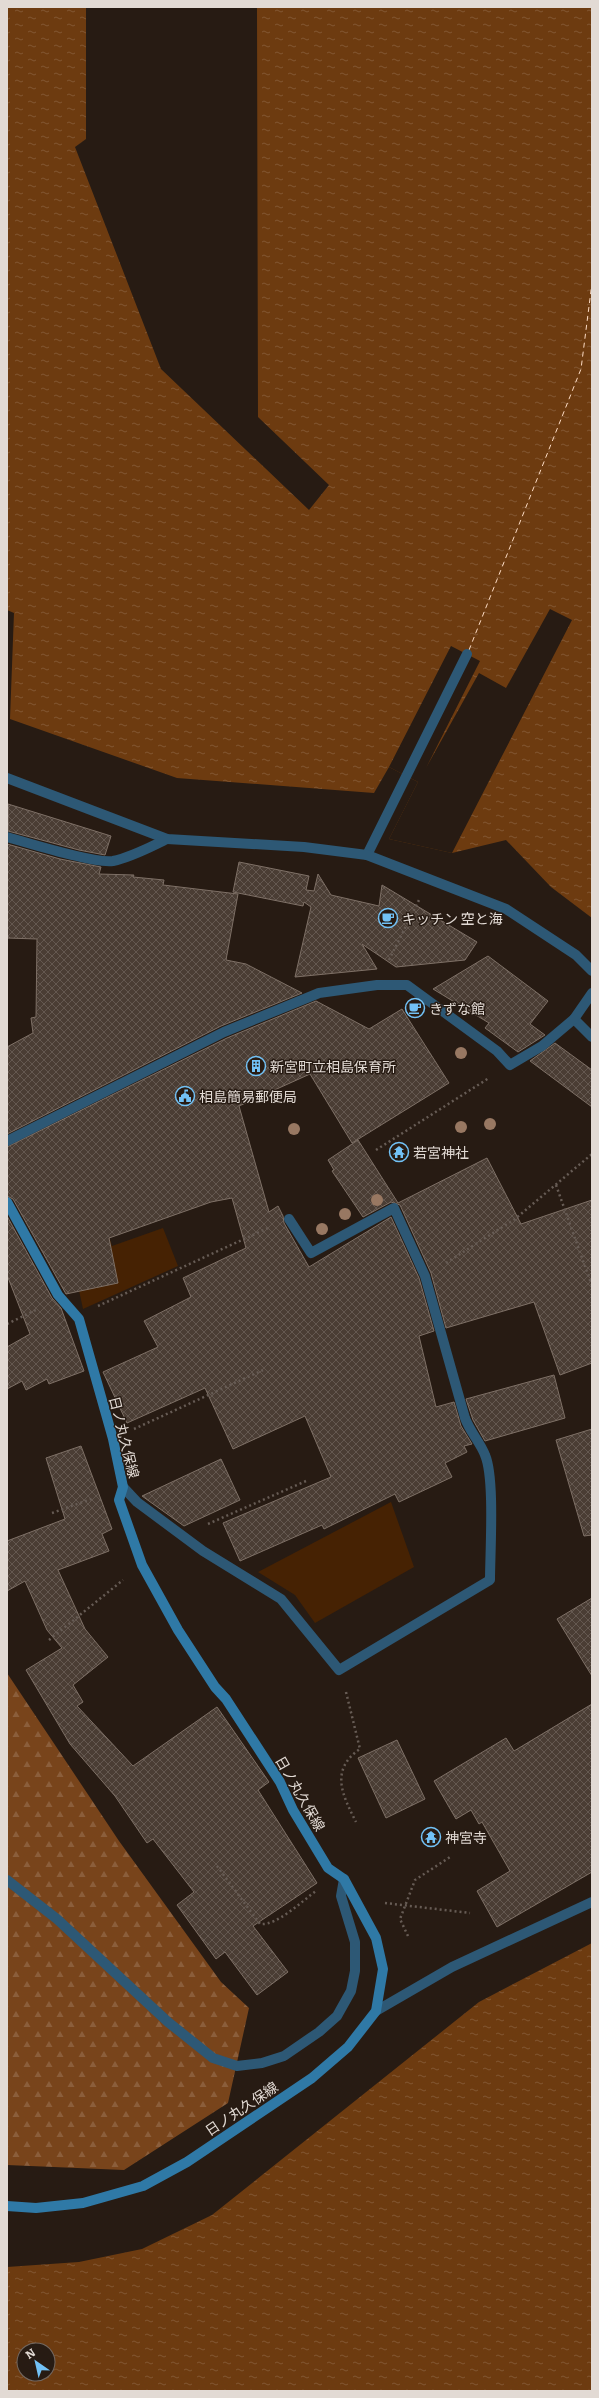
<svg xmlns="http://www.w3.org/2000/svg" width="599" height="2398" font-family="Literata,'Noto Sans JP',serif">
	<defs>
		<pattern id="forest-firs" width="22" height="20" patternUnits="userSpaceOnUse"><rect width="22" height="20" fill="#78441b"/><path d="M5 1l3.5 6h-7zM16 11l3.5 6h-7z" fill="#8b5e3b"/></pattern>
		<pattern id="water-ripples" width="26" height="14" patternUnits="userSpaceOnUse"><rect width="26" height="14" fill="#6d3b10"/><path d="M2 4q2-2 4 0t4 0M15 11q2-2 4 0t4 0" fill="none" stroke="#825732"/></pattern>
		<pattern id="building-cross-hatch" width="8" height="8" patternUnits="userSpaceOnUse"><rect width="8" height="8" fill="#4a3d34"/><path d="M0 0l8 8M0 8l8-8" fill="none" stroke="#645850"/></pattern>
	</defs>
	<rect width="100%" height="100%" fill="#271b13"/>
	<g fill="#462203">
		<polygon points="103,1217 112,1246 163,1228 178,1266 83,1309 68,1239"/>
		<polygon points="391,1502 414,1567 315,1623 295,1595 258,1572"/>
	</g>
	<polygon fill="url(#forest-firs)" points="7,1673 119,1841 221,1982 249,2008 228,2103 124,2170 7,2165"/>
	<g fill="url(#water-ripples)" fill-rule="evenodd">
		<polygon points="7,7 86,7 86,139 75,147 161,369 309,510 329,485 258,417 257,7 592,7 592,918 551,887 506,840 452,853 389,839 418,782 389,767 374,793 177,778 10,719 14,613 7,610"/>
		<path d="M592,1943V2391H7V2267L79,2262L142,2249L212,2215L479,2002ZM24,2350H48V2374H24Z"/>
	</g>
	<polygon fill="#271b13" points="550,609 572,620 452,853 389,839 418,782 389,767 451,646 480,661 426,768 479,673 506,688"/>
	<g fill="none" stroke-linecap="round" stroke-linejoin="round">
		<polyline stroke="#fddcc5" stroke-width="1" stroke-dasharray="5 4" stroke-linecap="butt" points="469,650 581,369 592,283"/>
	</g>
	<g fill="url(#building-cross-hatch)" stroke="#7e7066">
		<polygon points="8,804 111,836 105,855 79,850 8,831"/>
		<polygon points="7,844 60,859 101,867 99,874 134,875 133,877 164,880 163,885 238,894 226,960 246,964 302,993 221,1026 7,1134 7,1047 33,1033 31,1018 36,1017 37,939 7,938"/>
		<polygon points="239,862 309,876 306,890 314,891 318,874 331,895 379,906 382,885 477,942 465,960 396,967 362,944 377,969 295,977 311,907 304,902 303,906 233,892"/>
		<polygon points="488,956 548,1001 530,1024 545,1035 518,1052 485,1028 489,1023 433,989"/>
		<polygon points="316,1001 369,1029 402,1009 449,1083 352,1143 310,1074 239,1106 269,1212 278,1206 283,1216 284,1223 309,1267 391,1217 419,1278 434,1331 419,1336 436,1407 454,1402 461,1426 472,1444 464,1446 467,1452 445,1463 452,1477 399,1502 395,1494 324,1529 322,1525 240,1561 223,1523 331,1477 305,1416 233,1449 205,1388 127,1423 103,1372 158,1347 144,1321 191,1297 183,1278 246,1248 232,1198 211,1202 109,1238 118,1283 66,1294 13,1199 7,1196 7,1147 227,1038"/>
		<polygon points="555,1043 592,1070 592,1107 530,1061"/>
		<polygon points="358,1140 398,1203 487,1158 521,1224 592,1200 592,1363 560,1375 534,1302 446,1328 431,1273 400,1205 391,1202 363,1217 332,1171 334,1170 328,1160"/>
		<polygon points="7,1216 52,1298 61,1308 84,1371 49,1384 47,1379 26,1390 22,1381 7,1389 7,1347 30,1334 7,1275"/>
		<polygon points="554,1375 565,1418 485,1441 473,1420 466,1399"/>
		<polygon points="592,1429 592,1535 584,1536 556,1440"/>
		<polygon points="81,1446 112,1529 102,1534 109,1551 58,1570 85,1629 108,1657 73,1685 83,1702 77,1706 133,1766 217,1707 269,1782 258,1790 317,1883 253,1926 288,1972 257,1995 225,1952 216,1959 177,1905 194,1892 153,1839 147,1843 115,1796 70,1744 26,1670 62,1648 47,1630 25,1581 7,1591 7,1541 65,1519 46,1458"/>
		<polygon points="221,1459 240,1500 184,1526 142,1496"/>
		<polygon points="592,1598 592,1676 557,1619"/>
		<polygon points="592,1704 592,1872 497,1927 477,1891 510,1871 482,1822 479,1824 471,1810 456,1819 434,1781 506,1738 514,1751"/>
		<polygon points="397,1740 425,1799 386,1818 358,1758"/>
	</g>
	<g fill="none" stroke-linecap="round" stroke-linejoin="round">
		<g stroke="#675c55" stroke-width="2.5" stroke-dasharray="2 3" stroke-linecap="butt">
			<polyline points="389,960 419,900"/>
			<polyline points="376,1150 489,1078"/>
			<polyline points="556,1185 592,1286"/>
			<polyline points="446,1263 515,1219 592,1154"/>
			<polyline points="98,1306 268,1228"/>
			<polyline points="7,1324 38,1309"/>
			<polyline points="134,1429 263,1370"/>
			<polyline points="52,1513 94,1498"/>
			<polyline points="208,1524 306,1481"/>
			<polyline points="49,1640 123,1580"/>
			<path d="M346,1692L360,1749C329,1770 343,1796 356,1822"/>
			<path d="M217,1866L260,1924C277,1926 302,1901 316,1891"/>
			<polyline points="385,1903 470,1913"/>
			<polyline points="408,1936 400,1919 415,1880 450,1857"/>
		</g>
		<polyline stroke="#2d5875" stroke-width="10" points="367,855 467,654"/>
		<g stroke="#2d5875" stroke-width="10">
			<polyline points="7,778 167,839 304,847 367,855 506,909 576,955 592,971"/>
			<path d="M7,837C28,843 95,864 113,861C132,857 150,847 167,839"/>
			<polyline points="574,1019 592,1037"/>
			<polyline points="7,1141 224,1032 319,993 377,985 407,985 497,1051 510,1065 542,1046 574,1019 592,993"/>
			<path d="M123,1487L137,1502L203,1551L281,1599L339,1670L490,1580C490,1552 495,1478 485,1455C480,1442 470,1432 465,1418L425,1276L394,1208L311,1253L289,1219"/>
			<polyline points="7,1880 57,1919 168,2022 213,2058 237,2066 262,2063 284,2056 319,2032 337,2016 351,1991 355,1971 355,1942 341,1896 344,1879"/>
			<polyline points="376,2011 452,1967 592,1902"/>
		</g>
		<polyline stroke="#2f79a6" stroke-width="10" points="7,1202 58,1295 79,1319 113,1439 123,1487 119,1500 142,1565 178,1630 215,1687 226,1699 280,1782 293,1810 328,1868 344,1879 376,1938 383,1969 376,2011 348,2047 312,2078 187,2162 143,2186 83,2203 36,2208 7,2206"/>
	</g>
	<g fill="#987862">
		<circle cx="461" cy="1053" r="6"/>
		<circle cx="490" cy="1124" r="6"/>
		<circle cx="461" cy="1127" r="6"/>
		<circle cx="294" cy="1129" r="6"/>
		<circle cx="377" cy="1200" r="6"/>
		<circle cx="345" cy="1214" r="6"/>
		<circle cx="322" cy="1229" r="6"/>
	</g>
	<defs>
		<g id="cafe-ring" transform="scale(1)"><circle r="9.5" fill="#271b13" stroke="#72c1f5" stroke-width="1.5"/><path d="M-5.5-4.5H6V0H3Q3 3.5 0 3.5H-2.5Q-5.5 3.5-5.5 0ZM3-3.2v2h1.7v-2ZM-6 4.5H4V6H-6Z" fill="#72c1f5"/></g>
		<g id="building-ring" transform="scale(1)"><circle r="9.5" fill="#271b13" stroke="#72c1f5" stroke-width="1.5"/><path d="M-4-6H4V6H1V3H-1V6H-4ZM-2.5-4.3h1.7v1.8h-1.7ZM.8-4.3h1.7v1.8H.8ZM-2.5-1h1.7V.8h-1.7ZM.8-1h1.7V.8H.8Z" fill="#72c1f5"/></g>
		<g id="civic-ring" transform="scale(1)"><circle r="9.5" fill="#271b13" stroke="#72c1f5" stroke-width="1.5"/><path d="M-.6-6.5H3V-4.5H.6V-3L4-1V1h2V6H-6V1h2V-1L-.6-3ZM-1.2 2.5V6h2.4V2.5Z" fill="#72c1f5"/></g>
		<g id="temple-ring" transform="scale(1)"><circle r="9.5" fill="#271b13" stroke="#72c1f5" stroke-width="1.5"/><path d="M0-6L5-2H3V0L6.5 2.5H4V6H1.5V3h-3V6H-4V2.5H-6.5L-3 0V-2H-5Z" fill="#72c1f5"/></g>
	</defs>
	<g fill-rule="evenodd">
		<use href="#cafe-ring" x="388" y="918"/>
		<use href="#cafe-ring" x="415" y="1008"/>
		<use href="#building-ring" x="256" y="1066"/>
		<use href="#civic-ring" x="185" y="1096"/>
		<use href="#temple-ring" x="399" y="1152"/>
		<use href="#temple-ring" x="431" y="1837"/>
	</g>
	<g text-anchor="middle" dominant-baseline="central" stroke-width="3" stroke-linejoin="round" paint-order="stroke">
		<g font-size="14" fill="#e2dad4" stroke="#271b13" text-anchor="start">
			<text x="402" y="918">キッチン 空と海</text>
			<text x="429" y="1008">きずな館</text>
			<text x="270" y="1066">新宮町立相島保育所</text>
			<text x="199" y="1096">相島簡易郵便局</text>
			<text x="413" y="1152">若宮神社</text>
			<text x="445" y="1837">神宮寺</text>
		</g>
		<g font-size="14" fill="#e2dad4" stroke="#271b13">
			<text transform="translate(125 1437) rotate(76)">日ノ丸久保線</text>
			<text transform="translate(301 1793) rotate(60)">日ノ丸久保線</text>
			<text transform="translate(241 2108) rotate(-34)">日ノ丸久保線</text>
		</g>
	</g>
	<rect width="599" height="2398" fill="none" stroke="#e2dad4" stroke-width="16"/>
	<g transform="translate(36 2362) rotate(326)"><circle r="19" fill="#271b13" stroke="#726760"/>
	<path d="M0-3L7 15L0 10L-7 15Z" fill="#72c1f5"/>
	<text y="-6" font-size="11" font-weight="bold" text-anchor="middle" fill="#e2dad4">N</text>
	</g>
</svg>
